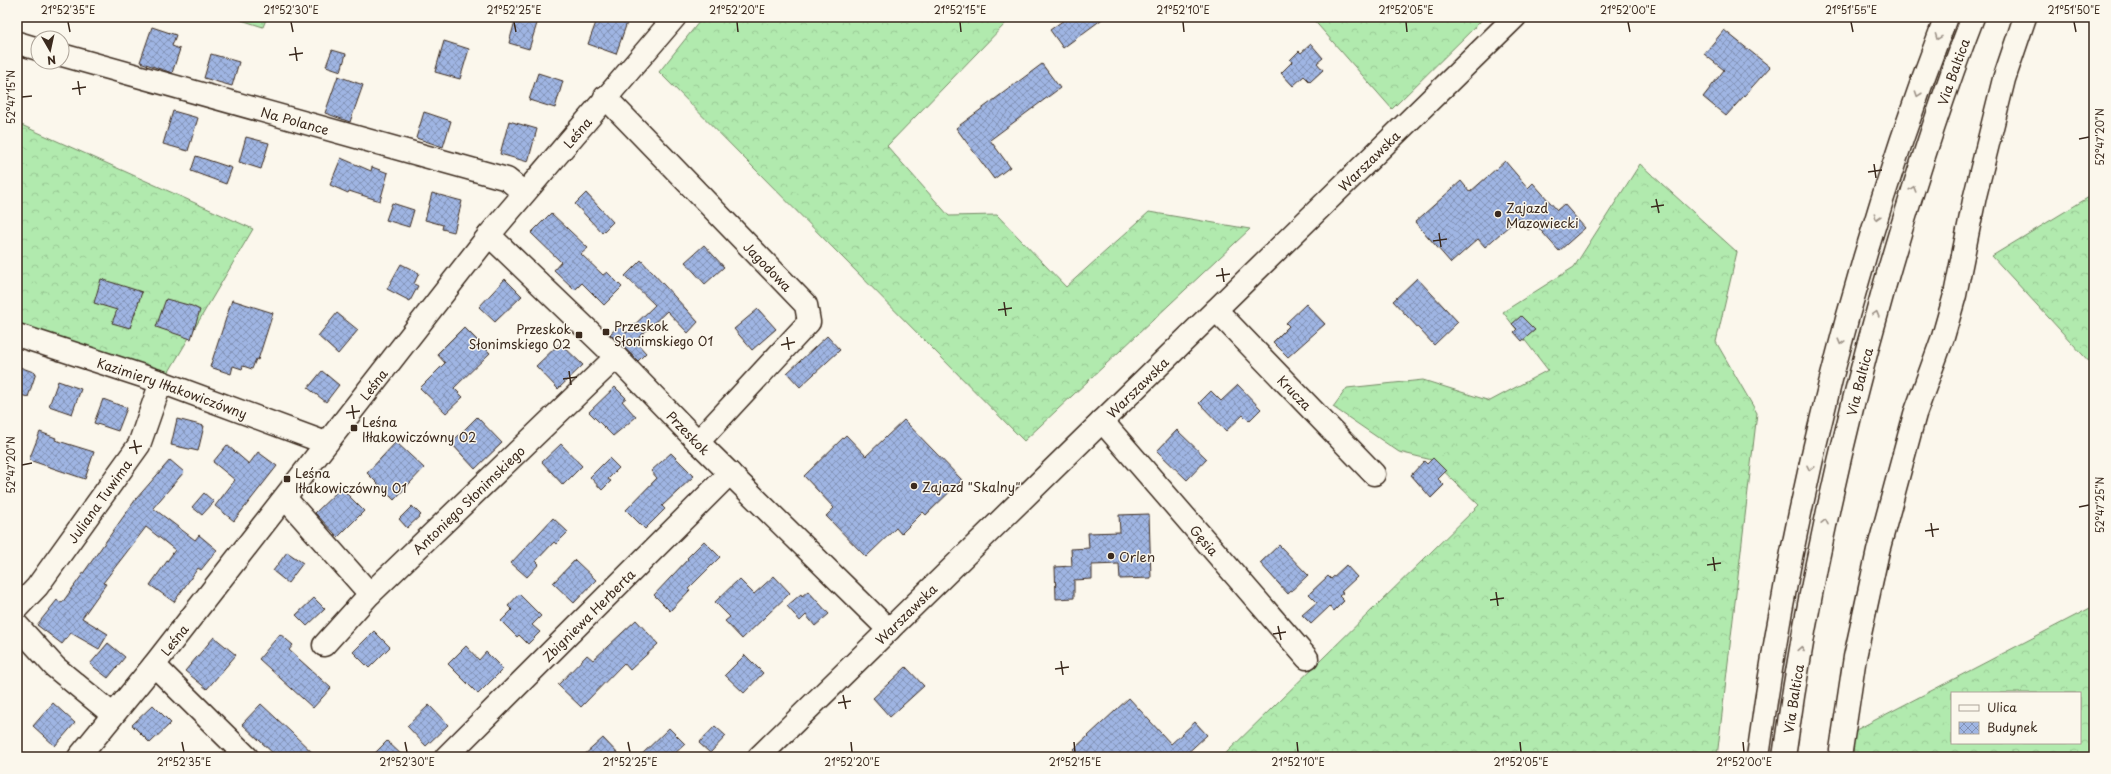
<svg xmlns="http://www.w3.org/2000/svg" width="2111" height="774" font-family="'Playpen Sans',sans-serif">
	<defs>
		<pattern id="forest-crowns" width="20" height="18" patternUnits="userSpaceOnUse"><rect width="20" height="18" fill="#b1eaae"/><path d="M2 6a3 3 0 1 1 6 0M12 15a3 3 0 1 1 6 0" fill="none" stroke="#99c995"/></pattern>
		<pattern id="building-cross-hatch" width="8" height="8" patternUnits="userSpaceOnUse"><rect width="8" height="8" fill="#9fb5e3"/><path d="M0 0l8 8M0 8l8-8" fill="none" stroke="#8393b7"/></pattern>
	</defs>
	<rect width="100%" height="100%" fill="#fbf7ec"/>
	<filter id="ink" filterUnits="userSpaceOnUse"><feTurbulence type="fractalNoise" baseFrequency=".025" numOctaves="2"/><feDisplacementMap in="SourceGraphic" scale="8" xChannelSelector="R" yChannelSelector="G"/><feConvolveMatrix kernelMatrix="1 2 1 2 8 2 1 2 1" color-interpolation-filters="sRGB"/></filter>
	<g filter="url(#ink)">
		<g fill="url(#forest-crowns)" stroke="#768a66" fill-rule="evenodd">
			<polygon points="232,17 267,17 263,27"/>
			<polygon points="703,17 1001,17 1006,23 887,146 949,216 997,215 1066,287 1149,212 1250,229 1024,441 659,72"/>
			<polygon points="1311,17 1485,17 1392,109"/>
			<polygon points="17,123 253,229 167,375 17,326"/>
			<polygon points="1640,164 1737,252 1716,342 1757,413 1717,757 1222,757 1479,505 1432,460 1399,452 1333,407 1347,388 1423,380 1490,401 1548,370 1503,312 1574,267"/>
			<polygon points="2094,194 2094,367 1992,256"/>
			<path d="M2094,606V757H1850L1854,731ZM1952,693H2080V743H1952Z"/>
		</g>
		<g fill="url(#building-cross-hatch)" stroke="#3b2a1e">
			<polygon points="516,17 539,17 529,49 509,43"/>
			<polygon points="598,17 629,17 616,54 588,44"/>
			<polygon points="1068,17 1105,17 1063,48 1050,30"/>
			<polygon points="152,27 176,35 172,46 180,49 172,73 140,62"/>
			<polygon points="1724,30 1770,67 1726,116 1703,97 1724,70 1704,54"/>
			<polygon points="444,41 469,49 460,79 435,72"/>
			<polygon points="1311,44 1323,58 1317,63 1323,70 1310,82 1304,76 1293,86 1281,73 1292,62 1290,60 1299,51 1301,53"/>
			<polygon points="332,50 346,54 341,71 326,66"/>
			<polygon points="211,54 239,62 232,86 204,78"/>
			<polygon points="1042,64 1060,88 990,140 1010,167 994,179 956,128"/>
			<polygon points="538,73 563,81 555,108 529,100"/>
			<polygon points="338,76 363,85 350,122 325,113"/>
			<polygon points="173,111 198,118 188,151 163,144"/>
			<polygon points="424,112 451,121 443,147 416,138"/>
			<polygon points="509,121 537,129 528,162 500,154"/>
			<polygon points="246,137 269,143 261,169 239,162"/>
			<polygon points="196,156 232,168 226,184 191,171"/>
			<polygon points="341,158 371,171 372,167 388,173 380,201 349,191 348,193 330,185"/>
			<polygon points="1505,161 1528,188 1533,183 1557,210 1564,204 1585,228 1559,251 1535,224 1528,230 1518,218 1485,247 1478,239 1451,263 1415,222 1461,181 1470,192"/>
			<polygon points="432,193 462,201 454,232 442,229 443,225 425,220"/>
			<polygon points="586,193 613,222 602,233 575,204"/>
			<polygon points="392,203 414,210 409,227 386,220"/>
			<polygon points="551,213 588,248 581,254 603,275 607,272 622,287 604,305 582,283 575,290 554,270 561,262 531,233"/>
			<polygon points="704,245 724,267 705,284 685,262"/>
			<polygon points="641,260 698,322 688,333 667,311 635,341 646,353 638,361 610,334 619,326 626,333 655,305 625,276"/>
			<polygon points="401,264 419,273 414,284 418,286 410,301 387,289"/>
			<polygon points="1417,278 1458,322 1434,345 1393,301"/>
			<polygon points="101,279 142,292 130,328 112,323 117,310 94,303"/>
			<polygon points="505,279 522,296 495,322 479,307"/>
			<polygon points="166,299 192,306 200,310 191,339 156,327"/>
			<polygon points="232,300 273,313 258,360 256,359 252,369 243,366 242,369 233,366 231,374 210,367"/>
			<polygon points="1306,304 1325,324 1288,357 1273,342 1289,326 1286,323"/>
			<polygon points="758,309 776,329 752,350 734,329"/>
			<polygon points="337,313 358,330 338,354 318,336"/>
			<polygon points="1521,316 1535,330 1522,341 1514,332 1517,329 1512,324"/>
			<polygon points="464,327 490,353 454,388 463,397 446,413 420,388 445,363 437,354"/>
			<polygon points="827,336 840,350 800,387 787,373"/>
			<polygon points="560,343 583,365 558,389 536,366"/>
			<polygon points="17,366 36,373 28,397 17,394"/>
			<polygon points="322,371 339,385 326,402 308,388"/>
			<polygon points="58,381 81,389 72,414 49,406"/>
			<polygon points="1238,385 1261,409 1249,421 1243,415 1226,431 1199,403 1211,391 1221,401"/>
			<polygon points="615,387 626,398 622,401 636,417 613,436 589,412"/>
			<polygon points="103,399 127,408 118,431 94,423"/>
			<polygon points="477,417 502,443 475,469 451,443"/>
			<polygon points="177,419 204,426 198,451 171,445"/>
			<polygon points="904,420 962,480 926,515 923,512 901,534 896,528 866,557 826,516 834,508 804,476 846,435 866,456"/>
			<polygon points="1177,430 1207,459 1187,480 1157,451"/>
			<polygon points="40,432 56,438 55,440 94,452 85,479 29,460"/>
			<polygon points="396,442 424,468 394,500 367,473"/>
			<polygon points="561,444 582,466 563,485 542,462"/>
			<polygon points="227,445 249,464 258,452 277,466 234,521 215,506 235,480 213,462"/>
			<polygon points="671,453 694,476 662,506 665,509 645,529 626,510 657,478 651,471"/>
			<polygon points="609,458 619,468 608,479 611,481 602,490 590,477"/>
			<polygon points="1433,458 1446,471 1438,479 1444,485 1431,498 1411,475 1424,461 1427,464"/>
			<polygon points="170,460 184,472 153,508 195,540 199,535 217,550 201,570 198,568 174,602 150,585 175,550 146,527 103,583 106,584 82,618 108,634 99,649 71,633 62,644 37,625 57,600 62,603 136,499"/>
			<polygon points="341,488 364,511 338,537 315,513"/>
			<polygon points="204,493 214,502 202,515 192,507"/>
			<polygon points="412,506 421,515 407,528 399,519"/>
			<polygon points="1149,514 1151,578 1120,579 1119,564 1092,565 1092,579 1074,580 1074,598 1056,599 1055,567 1072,566 1071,549 1089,548 1088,533 1120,532 1119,515"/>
			<polygon points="553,518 568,532 556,544 554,542 536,561 539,564 527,577 511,563"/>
			<polygon points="704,541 720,557 688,589 690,590 670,611 654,595 688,559 687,558"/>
			<polygon points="1279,545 1308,575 1288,594 1260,563"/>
			<polygon points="287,552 303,563 288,583 273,571"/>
			<polygon points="575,560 596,580 574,603 553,583"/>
			<polygon points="1346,565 1357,577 1341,592 1343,593 1339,596 1344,601 1334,611 1330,606 1311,624 1302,615 1317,602 1309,594 1328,576 1331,579"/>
			<polygon points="774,576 790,593 742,639 725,621 730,617 715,602 739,579 754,594"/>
			<polygon points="808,591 829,614 815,626 806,615 800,621 787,606 801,594 802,596"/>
			<polygon points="519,594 541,616 532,625 540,632 528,644 519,635 517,637 501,621 512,610 508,606"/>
			<polygon points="314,598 325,609 307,626 296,615"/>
			<polygon points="636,620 658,644 630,670 624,663 581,707 558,685 587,655 593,660"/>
			<polygon points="374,631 390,647 369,668 353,652"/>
			<polygon points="280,634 293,645 289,650 331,688 313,708 259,659"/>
			<polygon points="214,637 236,655 207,689 185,671"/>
			<polygon points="108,643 125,657 108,678 90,664"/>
			<polygon points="466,646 479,660 486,652 503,669 478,694 448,664"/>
			<polygon points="745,655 763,673 744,693 725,675"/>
			<polygon points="906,667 924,686 890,717 873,698"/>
			<polygon points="1129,698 1171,744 1195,722 1207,735 1183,757 1081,757 1074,749"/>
			<polygon points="53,703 75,723 55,746 33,726"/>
			<polygon points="261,704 292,733 317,757 277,757 242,724"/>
			<polygon points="153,705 171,723 150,743 132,725"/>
			<polygon points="429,705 448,725 426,746 407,726"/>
			<polygon points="715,726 726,736 710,753 699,743"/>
			<polygon points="669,728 685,744 671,757 639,757"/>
			<polygon points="603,738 621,757 582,757"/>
			<polygon points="387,741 404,757 371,757"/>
		</g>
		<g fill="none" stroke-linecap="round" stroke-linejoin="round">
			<g stroke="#3b2a1e" stroke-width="25">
				<g id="minor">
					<polyline points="18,43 38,49"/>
					<path id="s1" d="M62,55L507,179L523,192"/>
					<path id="s2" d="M605,97L806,305L809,322L698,442"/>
					<path id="s3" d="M489,235L616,357L698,442L889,630"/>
					<path id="s4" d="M1216,310L1374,474"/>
					<path id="s5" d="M17,335L161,382L326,443"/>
					<path id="s6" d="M1102,421L1307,658"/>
					<polyline points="285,498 370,594"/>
					<path id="s7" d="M17,608L37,587L139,445L161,382"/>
					<polyline points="17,625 55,667 112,714"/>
					<path id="s8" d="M324,645L370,594L616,357"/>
					<polyline points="154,665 247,757"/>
					<path id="s9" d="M79,757L154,665L489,235L675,17"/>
					<path id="s10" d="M446,757L730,473"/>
					<path id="s11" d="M759,757L1515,17"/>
					<polyline points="1840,757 1855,657 1878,551 1915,414 1943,337 1955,295 1975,196 2004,79 2025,17"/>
				</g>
			</g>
			<g stroke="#3b2a1e" stroke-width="25">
				<g id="highway">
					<path d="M1758,757C1792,504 1855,255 1946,17"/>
					<path id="s12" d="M1784,757C1806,597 1841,439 1885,284C1911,194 1939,104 1973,17"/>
				</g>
			</g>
			<use href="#minor" stroke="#fbf7ec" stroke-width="22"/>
			<use href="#highway" stroke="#fbf7ec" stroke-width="22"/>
		</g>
		<defs><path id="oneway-chevron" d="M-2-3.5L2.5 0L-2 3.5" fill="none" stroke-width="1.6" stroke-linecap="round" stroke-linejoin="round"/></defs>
		<g stroke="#9b9085">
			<use href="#oneway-chevron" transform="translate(1938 37) rotate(111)"/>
			<use href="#oneway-chevron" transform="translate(1918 94) rotate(109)"/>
			<use href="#oneway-chevron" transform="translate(1913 189) rotate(-73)"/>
			<use href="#oneway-chevron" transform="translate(1877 217) rotate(108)"/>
			<use href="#oneway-chevron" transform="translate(1876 314) rotate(-74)"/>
			<use href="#oneway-chevron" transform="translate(1841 342) rotate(105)"/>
			<use href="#oneway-chevron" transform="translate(1810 468) rotate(102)"/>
			<use href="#oneway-chevron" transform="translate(1825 522) rotate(-78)"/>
			<use href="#oneway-chevron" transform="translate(1801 649) rotate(-80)"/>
		</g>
	</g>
	<path fill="none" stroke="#3b2a1e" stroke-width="1.5" d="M68,22L70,32M291,22L293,32M514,22L516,32M737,22L738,32M960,22L961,32M1183,22L1184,32M1406,22L1407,32M1628,22L1630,32M1851,22L1853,32M2074,22L2076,32M295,47L297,61M289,55L303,53M78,81L80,95M72,89L86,87M22,97L32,96M2079,139L2089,137M1874,164L1876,178M1868,172L1882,170M1656,199L1659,213M1651,207L1664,205M1439,233L1441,247M1433,241L1447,239M1222,268L1224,282M1216,276L1230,274M1004,302L1006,316M998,310L1012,308M787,337L789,350M781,345L795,342M569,371L571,385M563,379L577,377M352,405L354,419M346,413L360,411M134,440L137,454M129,448L142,446M22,465L32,463M2079,507L2089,505M1931,523L1933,537M1925,531L1939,529M1713,557L1715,571M1707,565L1721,563M1496,592L1498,606M1490,600L1504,598M1278,626L1281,640M1273,634L1286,632M1061,661L1063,675M1055,669L1069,667M843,695L846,709M838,703L851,701M182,742L184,752M405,742L407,752M628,742L630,752M851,742L852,752M1074,742L1075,752M1297,742L1298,752M1520,742L1521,752M1743,742L1744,752"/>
	<g fill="#3b2a1e" stroke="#fbf7ec" stroke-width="1.5">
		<circle cx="1498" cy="214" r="4"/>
		<rect x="602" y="328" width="8" height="8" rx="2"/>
		<rect x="575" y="331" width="8" height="8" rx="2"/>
		<rect x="350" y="424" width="8" height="8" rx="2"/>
		<rect x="283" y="475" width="8" height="8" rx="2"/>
		<circle cx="914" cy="486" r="4"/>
		<circle cx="1111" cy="556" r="4"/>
	</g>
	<g text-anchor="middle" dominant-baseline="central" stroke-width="3" stroke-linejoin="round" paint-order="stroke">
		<g font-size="13" fill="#3b2a1e" stroke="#fbf7ec">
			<text stroke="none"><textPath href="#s12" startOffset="707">Via Baltica</textPath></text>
			<text stroke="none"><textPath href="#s1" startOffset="242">Na Polance</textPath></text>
			<text stroke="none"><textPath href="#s9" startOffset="799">Leśna</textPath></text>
			<text stroke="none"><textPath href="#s11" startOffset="853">Warszawska</textPath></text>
			<text stroke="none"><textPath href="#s2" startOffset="235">Jagodowa</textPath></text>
			<text stroke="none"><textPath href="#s12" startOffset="383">Via Baltica</textPath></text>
			<text stroke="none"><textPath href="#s9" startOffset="475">Leśna</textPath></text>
			<text stroke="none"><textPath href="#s11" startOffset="529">Warszawska</textPath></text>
			<text stroke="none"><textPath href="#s5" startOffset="164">Kazimiery Iłłakowiczówny</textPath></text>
			<text stroke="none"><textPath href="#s4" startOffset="114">Krucza</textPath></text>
			<text stroke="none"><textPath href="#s3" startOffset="281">Przeskok</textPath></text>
			<text stroke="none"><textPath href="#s8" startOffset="205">Antoniego Słonimskiego</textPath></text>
			<text stroke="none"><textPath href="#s7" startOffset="135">Juliana Tuwima</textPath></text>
			<text stroke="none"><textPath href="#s6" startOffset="157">Gęsia</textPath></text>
			<text stroke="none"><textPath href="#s11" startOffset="205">Warszawska</textPath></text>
			<text stroke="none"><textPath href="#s10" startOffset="201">Zbigniewa Herberta</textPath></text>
			<text stroke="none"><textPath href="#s9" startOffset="151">Leśna</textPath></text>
			<text stroke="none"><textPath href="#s12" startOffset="59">Via Baltica</textPath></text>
		</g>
		<g font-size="13" fill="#3b2a1e" stroke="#fbf7ec" text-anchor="start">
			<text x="1506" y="207">Zajazd<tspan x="1506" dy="15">Mazowiecki</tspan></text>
			<text x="614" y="325">Przeskok<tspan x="614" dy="15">Słonimskiego 01</tspan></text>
			<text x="571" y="328" text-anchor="end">Przeskok<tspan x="571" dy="15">Słonimskiego 02</tspan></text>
			<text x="362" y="421">Leśna<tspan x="362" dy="15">Iłłakowiczówny 02</tspan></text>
			<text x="295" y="472">Leśna<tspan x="295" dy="15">Iłłakowiczówny 01</tspan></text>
			<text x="922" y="486">Zajazd "Skalny"</text>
			<text x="1119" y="556">Orlen</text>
		</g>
	</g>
	<rect width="2111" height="774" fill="none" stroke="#fbf7ec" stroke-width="44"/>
	<rect x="1951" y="692" width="130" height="52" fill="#fbf7ec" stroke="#aea59a"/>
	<rect x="1959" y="705" width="20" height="6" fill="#fbf7ec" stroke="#aea59a"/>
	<text x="1987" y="712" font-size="12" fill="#3b2a1e">Ulica</text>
	<rect x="1959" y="722" width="20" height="12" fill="url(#building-cross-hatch)" stroke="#aea59a"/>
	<text x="1987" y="732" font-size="12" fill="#3b2a1e">Budynek</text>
	<g transform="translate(50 50) rotate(171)"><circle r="19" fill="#fbf7ec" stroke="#aea59a"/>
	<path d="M0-3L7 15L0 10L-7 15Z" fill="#3b2a1e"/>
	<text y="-6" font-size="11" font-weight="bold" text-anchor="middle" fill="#3b2a1e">N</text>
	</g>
	<rect x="22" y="22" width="2067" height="730" fill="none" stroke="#3b2a1e" stroke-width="1.5"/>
	<g font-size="10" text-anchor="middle" fill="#3b2a1e">
		<text x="68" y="14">21°52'35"E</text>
		<text x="291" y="14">21°52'30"E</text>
		<text x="514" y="14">21°52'25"E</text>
		<text x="737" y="14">21°52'20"E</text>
		<text x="960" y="14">21°52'15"E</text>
		<text x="1183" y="14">21°52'10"E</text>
		<text x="1406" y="14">21°52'05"E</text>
		<text x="1628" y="14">21°52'00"E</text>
		<text x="1851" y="14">21°51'55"E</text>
		<text x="2074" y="14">21°51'50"E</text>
		<text transform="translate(11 97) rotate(-90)" y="4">52°47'15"N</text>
		<text transform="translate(2100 137) rotate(-90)" y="4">52°47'20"N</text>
		<text transform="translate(11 465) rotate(-90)" y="4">52°47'20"N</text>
		<text transform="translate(2100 505) rotate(-90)" y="4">52°47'25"N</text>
		<text x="184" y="766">21°52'35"E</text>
		<text x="407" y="766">21°52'30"E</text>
		<text x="630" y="766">21°52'25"E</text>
		<text x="852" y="766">21°52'20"E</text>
		<text x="1075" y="766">21°52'15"E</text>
		<text x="1298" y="766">21°52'10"E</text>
		<text x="1521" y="766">21°52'05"E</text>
		<text x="1744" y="766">21°52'00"E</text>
	</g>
</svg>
